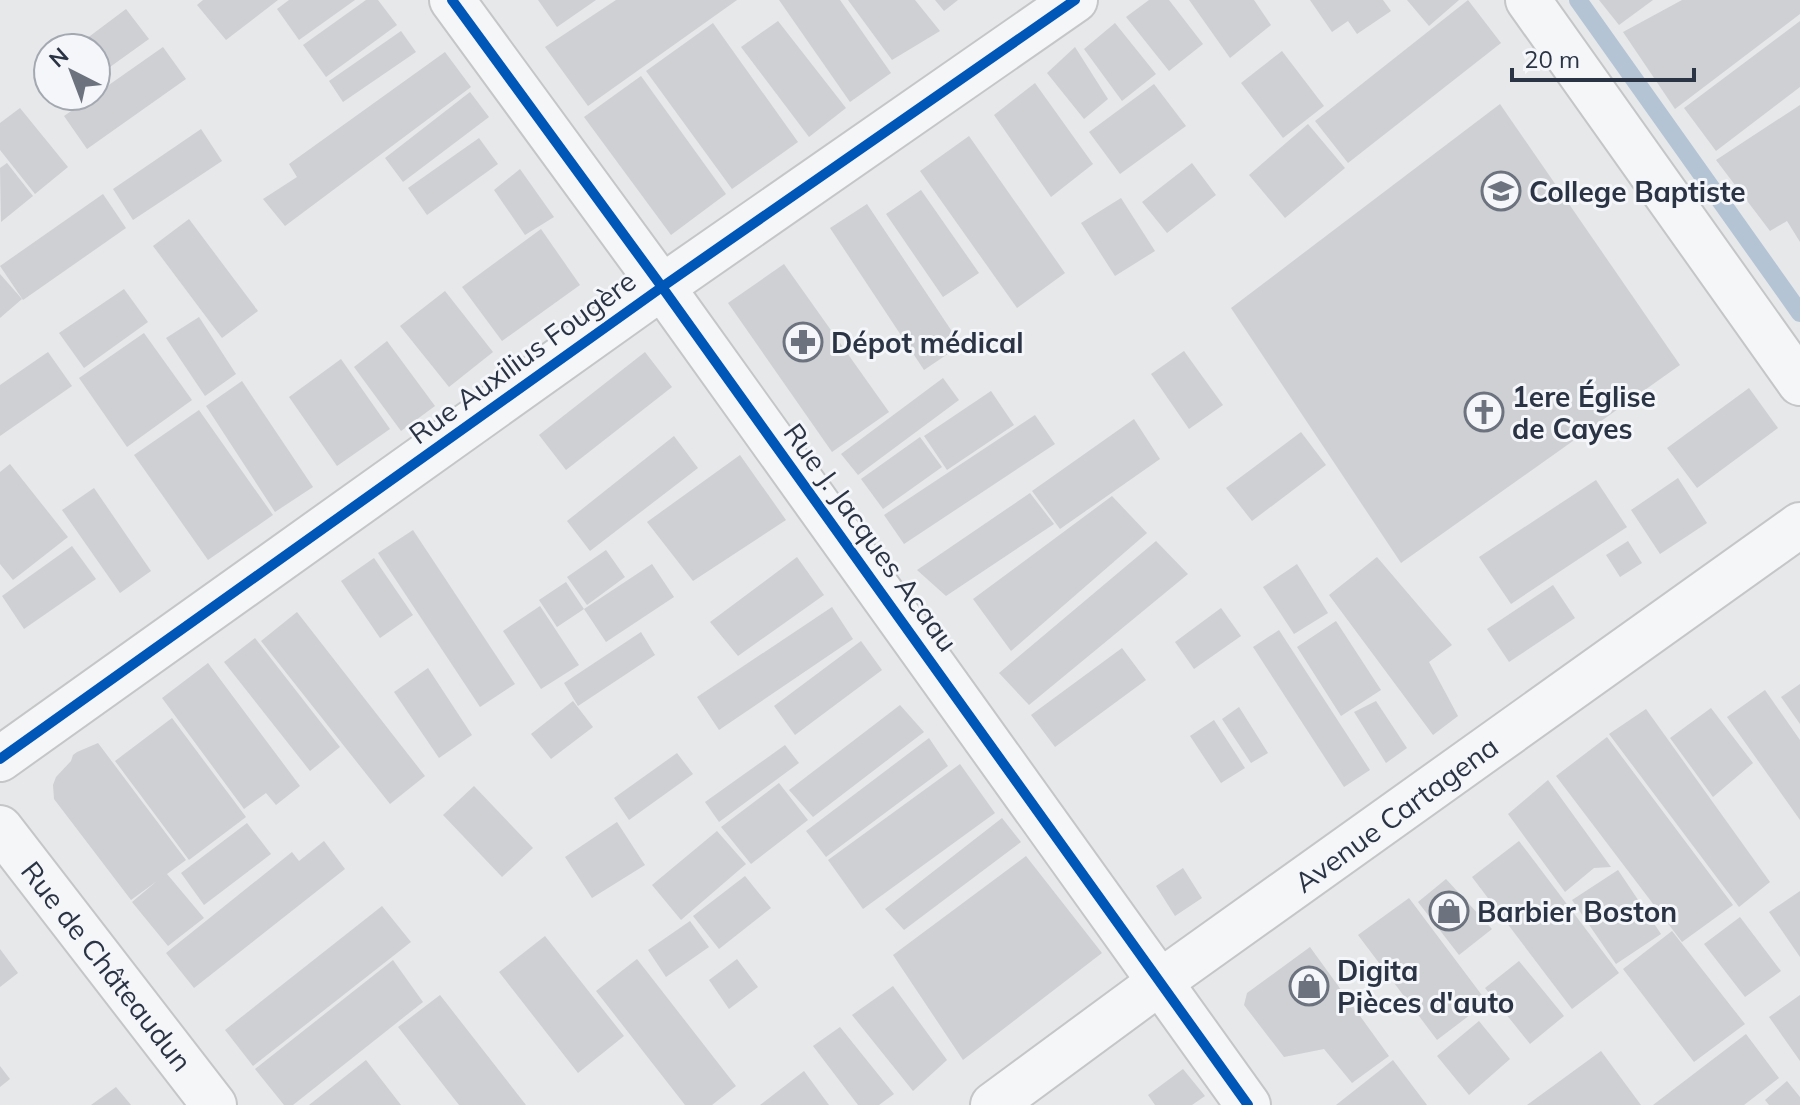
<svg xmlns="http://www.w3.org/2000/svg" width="1800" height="1105" font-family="Mulish,sans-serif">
	<rect width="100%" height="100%" fill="#e6e8ea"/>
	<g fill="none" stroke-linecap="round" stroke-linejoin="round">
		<polyline stroke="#b4c4d5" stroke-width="18" points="1578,0 1800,313"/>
	</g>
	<g fill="#ced0d3">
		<polygon points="203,0 278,0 226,40 197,5"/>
		<polygon points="289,0 355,0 299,40 277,9"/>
		<polygon points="366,0 378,0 397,25 326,77 303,45"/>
		<polygon points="538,0 596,0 557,27"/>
		<polygon points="616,0 737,0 588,106 545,47"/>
		<polygon points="779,0 840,0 891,73 850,102"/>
		<polygon points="848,0 915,0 940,31 892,60"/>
		<polygon points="935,0 958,0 944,11"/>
		<polygon points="1149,0 1169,0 1203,44 1169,71 1126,17"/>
		<polygon points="1189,0 1254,0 1271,25 1230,58"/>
		<polygon points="1310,0 1383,0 1391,11 1357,34 1348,21 1332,32"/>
		<polygon points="1407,0 1459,0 1429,26"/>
		<polygon points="1468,0 1501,43 1348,163 1315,121"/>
		<polygon points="1599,0 1653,0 1619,25"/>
		<polygon points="1682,0 1800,0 1800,14 1675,109 1623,32"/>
		<polygon points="126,9 149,39 96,77 96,48 74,48"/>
		<polygon points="778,21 846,108 809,137 741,47"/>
		<polygon points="1800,21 1800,87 1716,151 1684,108"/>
		<polygon points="713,23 798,142 732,189 646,71"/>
		<polygon points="1115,23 1156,74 1122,101 1084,49"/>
		<polygon points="401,31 416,52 343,102 329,81"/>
		<polygon points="163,47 186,79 87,149 64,116 93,96 96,96 96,94"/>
		<polygon points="1075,47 1108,99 1084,119 1047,73"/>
		<polygon points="1282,51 1324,106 1283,138 1241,83"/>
		<polygon points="445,52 471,87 285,226 263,199 297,177 289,164"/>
		<polygon points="641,76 726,194 671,235 584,117"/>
		<polygon points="1035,83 1093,164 1051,197 994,115"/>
		<polygon points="1154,84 1186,126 1120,174 1089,132"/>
		<polygon points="470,92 489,117 403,182 385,158"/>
		<polygon points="1500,104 1680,365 1401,563 1231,308"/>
		<polygon points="1800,105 1800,242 1787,221 1770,231 1716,160"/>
		<polygon points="20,108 68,167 35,194 0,150 0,123"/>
		<polygon points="1308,124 1345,168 1285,218 1249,175"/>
		<polygon points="201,129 222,161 133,220 113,189"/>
		<polygon points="969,136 1065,273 1017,308 920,171"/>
		<polygon points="479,138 498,164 427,215 408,188"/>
		<polygon points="7,163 33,196 1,222 0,168"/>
		<polygon points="1192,163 1216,195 1167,233 1142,202"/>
		<polygon points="520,169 554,217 525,235 494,190"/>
		<polygon points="921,190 979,273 943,297 886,214"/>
		<polygon points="103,194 126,228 23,300 0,266"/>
		<polygon points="1121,198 1155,251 1115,276 1081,223"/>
		<polygon points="867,204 961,345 924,370 830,228"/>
		<polygon points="189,219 258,311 222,338 153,246"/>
		<polygon points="541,229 580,285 502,341 462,287"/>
		<polygon points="784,264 889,412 832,452 728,303"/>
		<polygon points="0,274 22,299 0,318"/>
		<polygon points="124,289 148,322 84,368 59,333"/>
		<polygon points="445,291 493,352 449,387 400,326"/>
		<polygon points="199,317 236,374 205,396 166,338"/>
		<polygon points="144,333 192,400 127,447 79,378"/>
		<polygon points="387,341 435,406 401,431 354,367"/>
		<polygon points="1184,351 1223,405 1189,429 1151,374"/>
		<polygon points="48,352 72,386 0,436 0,385"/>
		<polygon points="645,352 672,387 566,470 539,435"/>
		<polygon points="341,359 390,429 337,466 289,397"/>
		<polygon points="943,378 959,400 858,475 841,454"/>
		<polygon points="242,381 313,487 275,512 206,406"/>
		<polygon points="1749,388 1778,428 1697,488 1667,448"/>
		<polygon points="991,391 1014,425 947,470 924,436"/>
		<polygon points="199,410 273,515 208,560 134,455"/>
		<polygon points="1035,415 1055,444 904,544 884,515"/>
		<polygon points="1134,419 1160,459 1060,529 1032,491"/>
		<polygon points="1301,432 1326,465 1252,521 1226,488"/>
		<polygon points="674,436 698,468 590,551 567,521"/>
		<polygon points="920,437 942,467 883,509 861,479"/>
		<polygon points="740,455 786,520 693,581 647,522"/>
		<polygon points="10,464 68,537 13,580 0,564 0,472"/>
		<polygon points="1678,478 1707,523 1660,554 1631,510"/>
		<polygon points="1596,480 1627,527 1511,604 1479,557"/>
		<polygon points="94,488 151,571 120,593 62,510"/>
		<polygon points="1030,493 1054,524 946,596 917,570"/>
		<polygon points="1112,496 1147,533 1011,651 973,599"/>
		<polygon points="413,530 515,684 480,707 378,553"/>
		<polygon points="1156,541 1188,574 1029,705 999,673"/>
		<polygon points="1628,541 1642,563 1620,577 1606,555"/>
		<polygon points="72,546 96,579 24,629 2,596"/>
		<polygon points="606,550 625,577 587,605 567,577"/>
		<polygon points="797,557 824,595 738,656 710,622"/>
		<polygon points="1377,557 1452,645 1429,662 1458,716 1433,735 1329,595"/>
		<polygon points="374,558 413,615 380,638 341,581"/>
		<polygon points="652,564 674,597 606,642 584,609"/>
		<polygon points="1297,564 1328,613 1294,634 1263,587"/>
		<polygon points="566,582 584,609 557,627 539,600"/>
		<polygon points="1553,585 1575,618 1509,662 1487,629"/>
		<polygon points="540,606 579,665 541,689 503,631"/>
		<polygon points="832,607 853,639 719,730 697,697"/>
		<polygon points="1221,608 1241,636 1194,669 1175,642"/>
		<polygon points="297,612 425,776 390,804 261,641"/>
		<polygon points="1336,621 1381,690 1341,716 1297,647"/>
		<polygon points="1279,630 1370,770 1344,787 1253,647"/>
		<polygon points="641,632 655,655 578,706 564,683"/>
		<polygon points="255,638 340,747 310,771 224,662"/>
		<polygon points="861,641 882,670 795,735 774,706"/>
		<polygon points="1122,648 1146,680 1055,747 1031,715"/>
		<polygon points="208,663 300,786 276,805 266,793 244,809 162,698"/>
		<polygon points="428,668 472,735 439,758 394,692"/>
		<polygon points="1800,684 1800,724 1781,697"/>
		<polygon points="1765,690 1800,740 1800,820 1727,717"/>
		<polygon points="573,701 593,727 551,759 531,734"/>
		<polygon points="1376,701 1407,748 1386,763 1354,712"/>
		<polygon points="900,705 924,732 813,817 789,790"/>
		<polygon points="1239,707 1268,753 1251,763 1222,719"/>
		<polygon points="1711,708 1753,763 1713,797 1670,738"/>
		<polygon points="1646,709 1770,882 1739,907 1609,734"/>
		<polygon points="172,718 246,817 189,860 115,761"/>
		<polygon points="1214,720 1245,768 1221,783 1190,736"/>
		<polygon points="1607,737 1733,905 1682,942 1556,776"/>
		<polygon points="929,738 948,766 826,857 806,831"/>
		<polygon points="98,743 186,860 167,874 204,918 168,946 132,902 157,881 131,900 54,799 53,785 56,777 71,761 73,755 77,752"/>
		<polygon points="785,745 799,763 719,822 705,802"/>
		<polygon points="677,753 693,774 629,820 614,798"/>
		<polygon points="960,764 995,813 863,909 828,860"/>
		<polygon points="1548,780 1611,867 1594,868 1565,892 1508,814"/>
		<polygon points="779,783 808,820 751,864 721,827"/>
		<polygon points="474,786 533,848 502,877 443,815"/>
		<polygon points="1002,818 1021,842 904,930 885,909"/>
		<polygon points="617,822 645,865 592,898 565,857"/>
		<polygon points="247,823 271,854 204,905 181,873"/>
		<polygon points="717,831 746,864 681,920 652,885"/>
		<polygon points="324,841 345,869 194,988 166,953 292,852 299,861"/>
		<polygon points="1519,841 1619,973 1572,1009 1472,877"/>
		<polygon points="1026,856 1102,953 963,1060 893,955"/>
		<polygon points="1183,868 1202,898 1175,916 1156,886"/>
		<polygon points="1618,870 1661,934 1616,964 1572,900"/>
		<polygon points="745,876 771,908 719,949 693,916"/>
		<polygon points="1446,879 1492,929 1459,955 1418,902"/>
		<polygon points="1800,891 1800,957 1769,912"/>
		<polygon points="1409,898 1487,1002 1437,1040 1358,935"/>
		<polygon points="382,906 411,942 253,1066 225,1030"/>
		<polygon points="1740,917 1781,971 1745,997 1704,944"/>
		<polygon points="690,921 709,947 666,977 648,950"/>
		<polygon points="1672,931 1745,1024 1694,1062 1623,969"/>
		<polygon points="545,936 624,1036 578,1073 499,972"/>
		<polygon points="1310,947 1389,1056 1352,1083 1324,1049 1284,1057 1244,1005 1247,993"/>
		<polygon points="0,949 18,973 0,987"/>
		<polygon points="637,959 736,1086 712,1105 685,1105 596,991"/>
		<polygon points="737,959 758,987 729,1009 709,980"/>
		<polygon points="393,960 423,1002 293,1105 284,1105 255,1069"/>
		<polygon points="1519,961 1564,1016 1530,1044 1485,988"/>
		<polygon points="893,986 947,1060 913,1091 852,1015"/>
		<polygon points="440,995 526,1105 459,1105 398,1027"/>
		<polygon points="1800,995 1800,1061 1769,1017"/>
		<polygon points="1479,1021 1510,1059 1469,1095 1437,1056"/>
		<polygon points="840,1027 894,1094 879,1105 858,1105 813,1046"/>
		<polygon points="1746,1034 1779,1078 1744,1105 1653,1105"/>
		<polygon points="1601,1051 1641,1105 1527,1105"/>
		<polygon points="366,1060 401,1105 309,1105"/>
		<polygon points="1393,1060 1427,1105 1336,1105"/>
		<polygon points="0,1066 10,1079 0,1087"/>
		<polygon points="1183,1069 1205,1096 1192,1105 1155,1105 1148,1095"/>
		<polygon points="804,1071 829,1105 760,1105"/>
		<polygon points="1787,1081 1800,1097 1800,1105 1769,1105 1765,1100"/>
		<polygon points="116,1087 131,1105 91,1105"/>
	</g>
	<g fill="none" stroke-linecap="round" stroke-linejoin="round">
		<g stroke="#c4c6c8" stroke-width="48">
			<g id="minor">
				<polyline points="452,0 662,287 1248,1105"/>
				<polyline points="1528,0 1800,383"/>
				<polyline points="0,759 662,287 1075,0"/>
				<polyline points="993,1105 1160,982 1800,525"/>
			</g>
		</g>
		<g stroke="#c4c6c8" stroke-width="48">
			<polyline id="tertiary" points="0,828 214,1105"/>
		</g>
		<use href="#minor" stroke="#f5f6f7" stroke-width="44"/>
		<use href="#tertiary" stroke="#f5f6f7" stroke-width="44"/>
		<g stroke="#f4f6f9" stroke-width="15">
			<g id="cycleway">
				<polyline points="452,0 662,287 1248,1105"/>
				<polyline points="0,759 662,287 1075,0"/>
			</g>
		</g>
		<use href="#cycleway" stroke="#0057b8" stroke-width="10"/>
	</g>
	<defs>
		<g id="university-ring" transform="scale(2)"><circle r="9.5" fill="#f4f6f9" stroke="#6c737f" stroke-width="1.5"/><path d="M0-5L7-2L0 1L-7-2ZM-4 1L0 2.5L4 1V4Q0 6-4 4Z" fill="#6c737f"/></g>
		<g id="pharmacy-ring" transform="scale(2)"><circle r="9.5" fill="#f4f6f9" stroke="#6c737f" stroke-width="1.5"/><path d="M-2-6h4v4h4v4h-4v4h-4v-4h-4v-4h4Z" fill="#6c737f"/></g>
		<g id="church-ring" transform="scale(2)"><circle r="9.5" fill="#f4f6f9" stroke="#6c737f" stroke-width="1.5"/><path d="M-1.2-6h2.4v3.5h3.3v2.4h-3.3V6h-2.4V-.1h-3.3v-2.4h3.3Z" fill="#6c737f"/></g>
		<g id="shop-ring" transform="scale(2)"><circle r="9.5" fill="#f4f6f9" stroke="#6c737f" stroke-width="1.5"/><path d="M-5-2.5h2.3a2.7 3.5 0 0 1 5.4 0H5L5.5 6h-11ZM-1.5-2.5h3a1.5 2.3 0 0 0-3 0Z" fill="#6c737f"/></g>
	</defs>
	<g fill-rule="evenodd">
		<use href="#university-ring" x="1501" y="191"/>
		<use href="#pharmacy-ring" x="803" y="342"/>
		<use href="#church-ring" x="1484" y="412"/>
		<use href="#shop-ring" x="1449" y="911"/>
		<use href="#shop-ring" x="1309" y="986"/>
	</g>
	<g text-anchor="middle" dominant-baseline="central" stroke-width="6" stroke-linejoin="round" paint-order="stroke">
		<g font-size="28" font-weight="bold" fill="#2b3445" stroke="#f4f6f9" text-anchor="start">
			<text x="1529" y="191">College Baptiste</text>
			<text x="831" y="342">Dépot médical</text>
			<text x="1512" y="396">1ere Église<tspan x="1512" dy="32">de Cayes</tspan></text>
			<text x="1477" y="911">Barbier Boston</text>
			<text x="1337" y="970">Digita<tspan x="1337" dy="32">Pièces d'auto</tspan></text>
		</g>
		<g font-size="28" fill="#2b3445" stroke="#f4f6f9">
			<text transform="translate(522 357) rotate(-36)">Rue Auxilius Fougère</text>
			<text transform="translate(871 537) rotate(54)">Rue J. Jacques Acaau</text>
			<text transform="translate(1396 814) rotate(-36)">Avenue Cartagena</text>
			<text transform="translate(107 966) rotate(52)">Rue de Châteaudun</text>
		</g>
	</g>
	<g transform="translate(72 72) rotate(318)"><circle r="38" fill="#f4f6f9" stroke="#a4a8b1" stroke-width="2"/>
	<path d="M0-6L14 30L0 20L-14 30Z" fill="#6c737f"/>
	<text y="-12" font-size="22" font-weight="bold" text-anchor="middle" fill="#2b3445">N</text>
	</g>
	<path d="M1512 68v12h182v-12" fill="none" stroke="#2b3445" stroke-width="4"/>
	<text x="1524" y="68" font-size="24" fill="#2b3445" stroke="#f4f6f9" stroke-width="6" paint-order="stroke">20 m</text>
</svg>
